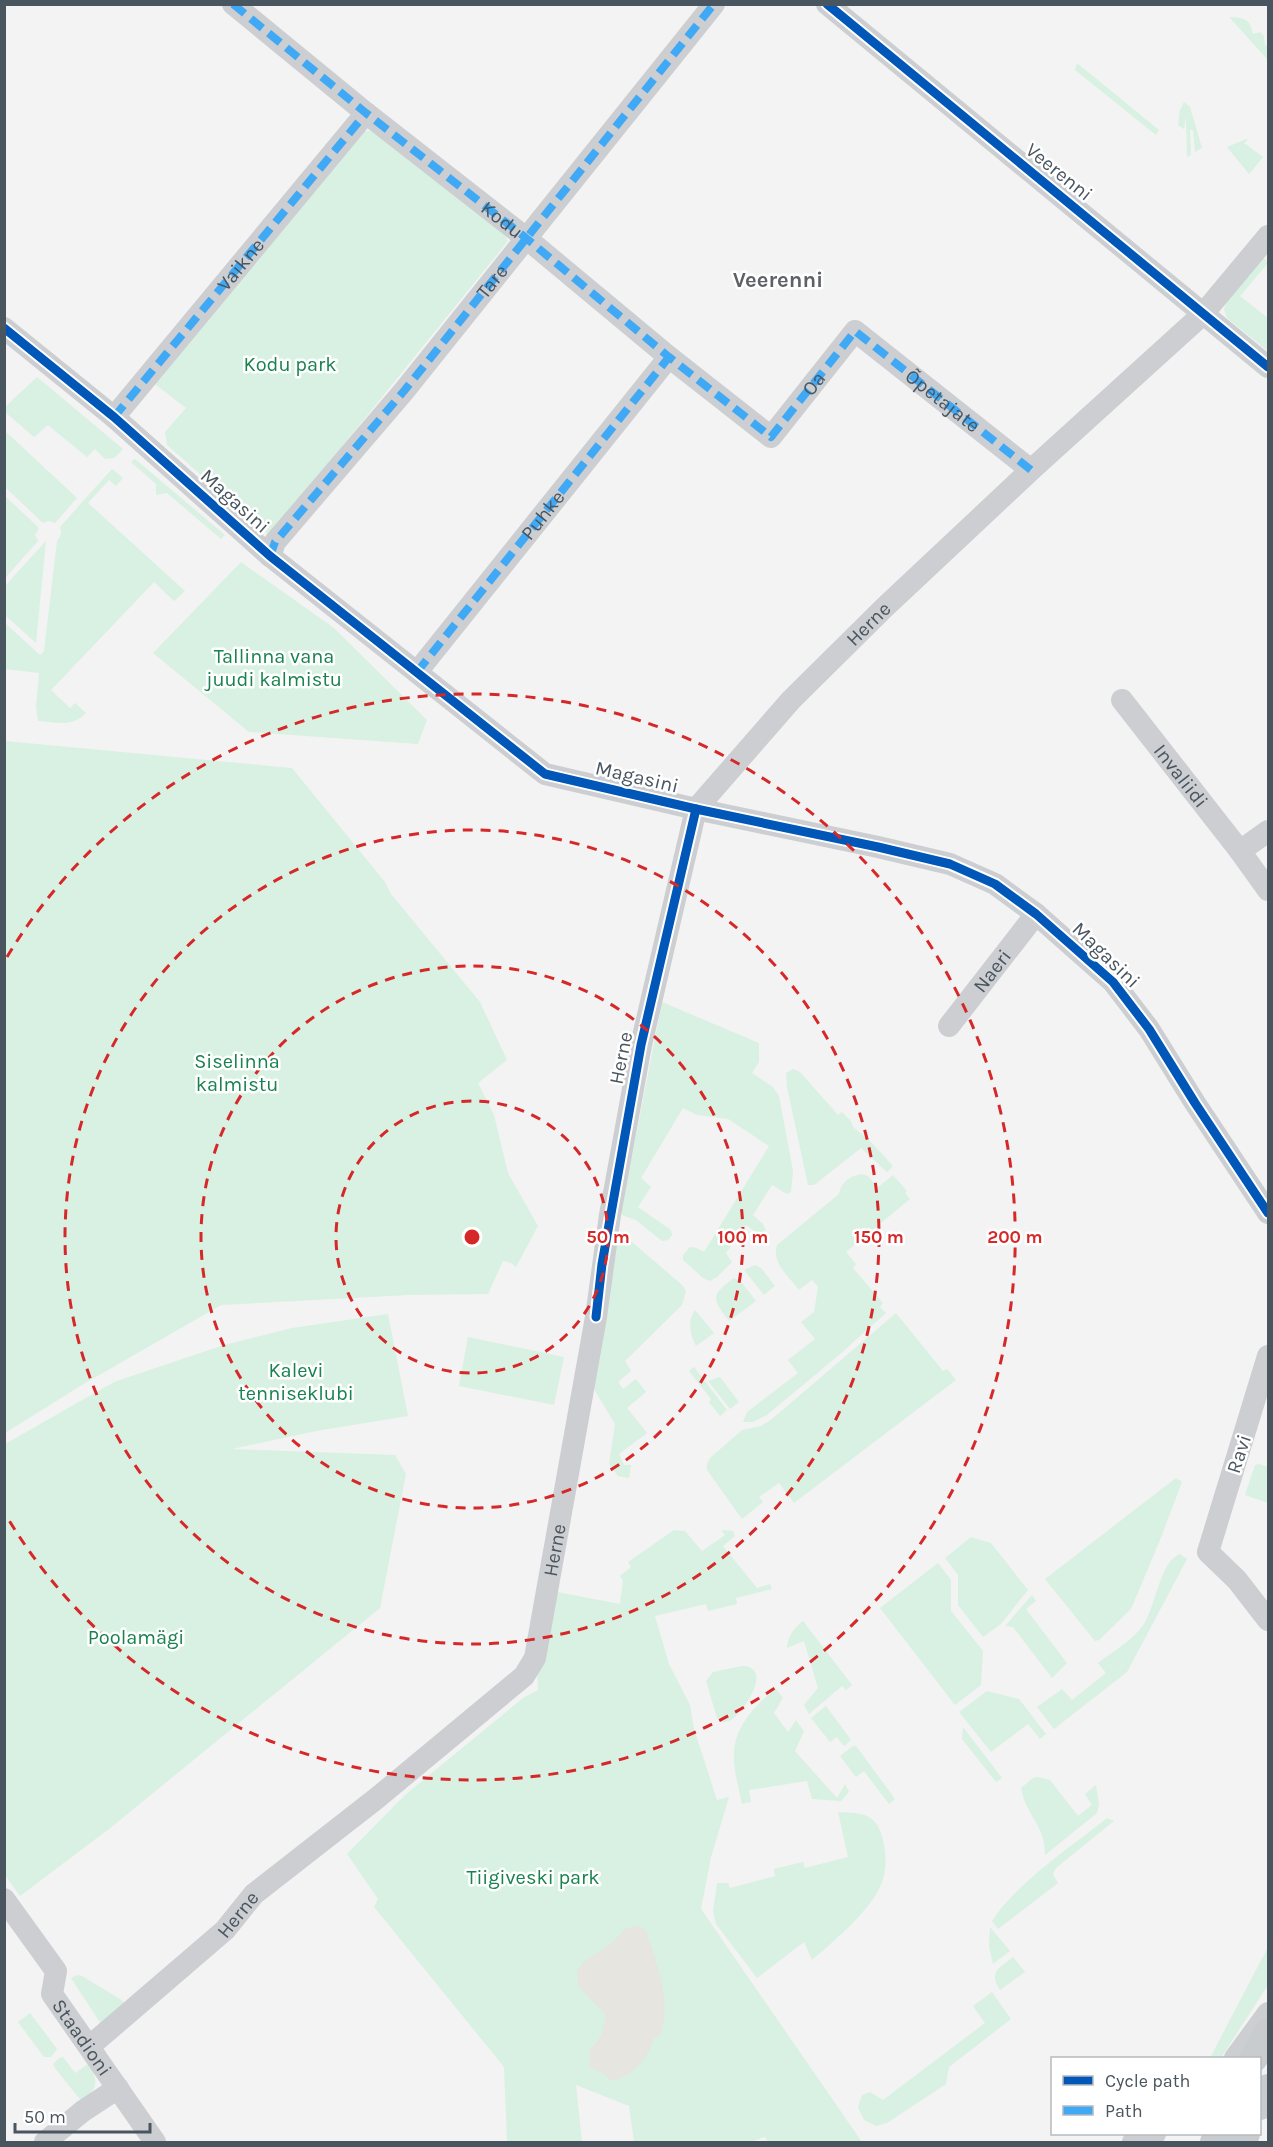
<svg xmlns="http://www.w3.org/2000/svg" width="1273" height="2147" font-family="Karla,sans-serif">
	<rect width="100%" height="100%" fill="#f3f3f3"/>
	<g fill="#d8f1e2">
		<path d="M1229,17C1244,18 1250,18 1253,34L1260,32L1264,36L1265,46L1268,45V60Z"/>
		<polygon points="1077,63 1159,130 1156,135 1075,70"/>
		<polygon points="1184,102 1190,107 1202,148 1195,152 1193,130 1190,130 1191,155 1187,157 1186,117 1184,129 1178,125 1180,110"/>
		<polygon points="374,130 506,236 508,241 270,536 167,445 165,432 186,408 152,382 362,132"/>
		<polygon points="1246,139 1248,140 1244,143 1263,157 1249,174 1227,147"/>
		<polygon points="1263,257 1268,263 1240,296 1268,318 1268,351 1227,318 1224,309 1227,301"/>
		<polygon points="37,377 123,449 114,458 105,459 95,449 87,457 48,425 34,437 5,412 5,407"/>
		<polygon points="4,430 77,498 55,523 49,521 43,523 5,487"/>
		<polygon points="135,459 225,535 221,539 167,493 156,495 156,484 131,462"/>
		<path d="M112,469L123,478L116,486L109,480L88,503L185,591L174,601L154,582L51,690L70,708L75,703L86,713C71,728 57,722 38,721L36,706L39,673L5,669V623L40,655L44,651L57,541C61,537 62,533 60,527Z"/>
		<polygon points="5,496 39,528 35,535 38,541 5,578"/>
		<polygon points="46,541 36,643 5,615 5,586"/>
		<polygon points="241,562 334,628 427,720 418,744 249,732 153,653"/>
		<polygon points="5,741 292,768 385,882 391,894 480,1002 507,1060 478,1083 494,1115 508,1173 538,1226 516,1267 511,1263 503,1261 488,1294 408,1295 221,1305 82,1385 5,1433"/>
		<polygon points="662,1002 759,1043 759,1062 752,1073 773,1087 779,1096 793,1171 791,1192 787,1194 772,1185 753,1215 763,1224 766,1231 760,1235 746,1225 726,1253 732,1262 717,1277 710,1281 703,1278 683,1260 683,1255 690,1247 697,1248 704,1252 769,1146 728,1119 697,1115 683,1108 641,1178 651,1187 638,1207 671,1230 672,1235 668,1240 662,1241 636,1220 624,1216 621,1213"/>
		<polygon points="793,1069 800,1072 838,1115 842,1112 851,1121 853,1127 870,1141 893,1166 887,1172 861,1148 814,1185 808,1185 787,1087 786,1073"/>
		<path d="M861,1174L868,1176L878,1187L893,1175L907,1191L905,1193L910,1199L846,1252L856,1264L853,1268L883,1303L880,1307L886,1313L839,1355L767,1415L753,1422H743L747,1412L798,1373L788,1360L815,1339L801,1322L814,1312L818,1287L812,1280L799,1290C789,1277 771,1262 777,1245L839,1194C841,1182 850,1176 861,1174Z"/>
		<polygon points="618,1233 632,1242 682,1285 686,1291 682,1305 625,1361 631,1371 618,1382 623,1389 636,1379 646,1392 627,1408 647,1433 619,1454 624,1465 631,1465 629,1478 618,1476 609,1464 615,1424 591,1384"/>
		<polygon points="755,1265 761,1268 775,1286 764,1295 744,1270"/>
		<path d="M734,1278L742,1283L756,1301L729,1321C711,1298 711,1295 734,1278Z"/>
		<path d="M695,1310L714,1333L696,1346C690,1335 687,1321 695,1310Z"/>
		<polygon points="896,1313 943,1371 947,1369 956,1380 794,1503 779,1483 759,1497 763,1502 742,1519 707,1470 707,1464 710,1458 742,1430 761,1426 772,1419"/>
		<polygon points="388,1314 408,1416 316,1431 232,1449 395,1455 406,1474 380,1608 109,1829 20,1896 4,1874 5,1444 114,1382 224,1345 292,1328"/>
		<polygon points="468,1337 564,1357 554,1405 459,1386"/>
		<polygon points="694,1367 727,1410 720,1416 709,1402 711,1399 689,1371"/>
		<polygon points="720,1377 739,1402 730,1409 708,1381"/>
		<polygon points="1259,1464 1268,1467 1268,1503 1245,1495 1255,1465"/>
		<polygon points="1176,1478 1182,1482 1160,1540 1131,1609 1099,1640 1095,1641 1045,1579"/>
		<polygon points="674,1530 685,1531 702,1551 725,1535 721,1530 733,1531 735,1536 723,1546 757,1588 770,1584 772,1589 736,1598 737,1604 708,1611 706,1604 655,1616 669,1664 690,1705 694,1729 717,1800 729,1797 711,1857 701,1909 862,2142 768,2142 765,2137 750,2142 634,2142 629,2106 576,2085 582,2142 507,2142 504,2067 374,1907 378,1899 347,1854 405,1795 523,1698 538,1690 537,1670 552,1591 620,1604 623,1581 620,1576 631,1567 628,1562"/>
		<polygon points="971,1537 991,1543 1028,1590 1001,1624 983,1637 958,1605 958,1575 945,1558"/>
		<path d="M1180,1554L1187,1559L1127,1672L1054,1729L1037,1707L1062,1689L1072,1700L1106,1673L1098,1663C1112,1652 1131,1641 1142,1627C1156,1608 1159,1562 1180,1554Z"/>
		<polygon points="938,1563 951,1580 951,1611 983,1651 981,1685 955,1705 880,1608"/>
		<polygon points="1032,1595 1036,1601 1026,1609 1067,1663 1052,1678 1013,1627 1005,1626"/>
		<path d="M803,1621L852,1685L846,1690L842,1686L809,1714L804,1705L818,1688L804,1641L787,1648C788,1636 793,1629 803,1621Z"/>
		<path d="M742,1666C773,1667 746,1707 735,1717C731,1721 727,1722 722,1722L717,1718L706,1681L713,1672Z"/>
		<path d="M776,1689L783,1698L774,1713L788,1732L796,1720L804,1731L795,1751L837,1798L845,1784L849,1792L841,1801L812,1799L807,1781L749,1790L751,1802L742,1804C739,1788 733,1769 734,1753C735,1726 756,1704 776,1689Z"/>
		<polygon points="987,1691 1019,1699 1046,1734 1040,1739 1028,1724 991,1752 959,1712"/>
		<polygon points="826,1706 851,1740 844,1746 837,1737 830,1742 811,1718"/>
		<polygon points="963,1727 1002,1778 996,1782 962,1739"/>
		<polygon points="853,1746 856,1746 895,1799 889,1804 864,1771 856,1777 840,1756"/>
		<path d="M1038,1777L1050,1780L1078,1816L1092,1805L1085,1794L1096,1785L1099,1804L1097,1813L1045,1855C1046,1826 1025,1814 1021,1788L1033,1778Z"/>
		<path d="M838,1812C862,1813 877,1813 883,1840C892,1880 876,1899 850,1926C837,1938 825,1949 812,1960L804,1942L757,1978L716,1924L713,1911L717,1883H728L730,1888L775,1876L774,1869L803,1862L805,1868L848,1857Z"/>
		<path d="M1107,1818L1114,1821L1056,1868L1053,1874L1058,1883L998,1929L992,1921C1016,1883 1071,1847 1107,1818Z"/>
		<polygon points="990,1927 1010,1951 993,1964 989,1947"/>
		<polygon points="1268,1947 1268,1985 1221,2058 1210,2058"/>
		<path d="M1013,1957L1025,1972L1000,1990C988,1972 999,1968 1013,1957Z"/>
		<polygon points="77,1975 82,1976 120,1999 129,2007 103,2027 71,1978"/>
		<polygon points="992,1992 1011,2019 949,2067 946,2084 887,2123 876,2126 864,2120 858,2107 862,2095 870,2092 883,2100 985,2023 973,2006"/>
		<polygon points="30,2013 57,2049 51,2057 44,2057 18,2022"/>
		<path d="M63,2057L75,2073L88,2064C100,2081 97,2089 82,2102L55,2068L53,2064L59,2058Z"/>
	</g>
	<path fill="#e6e5e0" d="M636,1926L646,1930C656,1962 673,2002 660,2035L653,2039C649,2058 631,2078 611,2081L604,2074L589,2067L590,2049C601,2040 605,2029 605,2014L578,1986L577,1971L584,1962L613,1942L625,1929Z"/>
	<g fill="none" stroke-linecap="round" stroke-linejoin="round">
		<g stroke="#ccced1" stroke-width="22">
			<path id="s1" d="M233,4L366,113L526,238L669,357L771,437L855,331L1031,470"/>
			<polyline points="827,4 1268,367"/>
			<polyline points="4,328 114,417 270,556 545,774 696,809 878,847 950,864 995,884 1036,914 1113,982 1149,1029 1195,1103 1268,1213"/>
			<path id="s2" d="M114,417L366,113"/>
			<path id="s3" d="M270,556L275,542L404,391L714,4"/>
			<path id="s4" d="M417,672L669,357"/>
			<path id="s5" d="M1122,700L1240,851"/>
			<polyline points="1268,831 1240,851 1268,890"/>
			<path id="s6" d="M949,1026L1036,914"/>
			<polyline points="1268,1356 1208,1552 1237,1580 1268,1620"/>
			<path id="s7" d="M4,1899L56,1971L52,1994L155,2142"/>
			<path id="s8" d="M90,2046L225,1930L254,1894L377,1798L524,1676L535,1658L596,1317L610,1215L641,1045L696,809L791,700L885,607L1031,470L1203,314L1268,236"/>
			<polyline points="1235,2058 1268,2013"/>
			<polyline points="45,2142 83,2111 118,2088"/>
			<polyline points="1133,2142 1155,2134"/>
		</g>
		<g stroke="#c8cccf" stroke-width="28">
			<polyline points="1254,2058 1268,2032"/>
			<polyline points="1260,2106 1268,2088"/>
			<polyline points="1214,2142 1218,2134"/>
			<polyline points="1242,2142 1246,2134"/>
		</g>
		<g stroke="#3fa9f5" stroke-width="8" stroke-dasharray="15 8" stroke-linecap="butt">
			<polyline points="233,4 366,113 526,238 669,357 771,437 855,331 1031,470"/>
			<polyline points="114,417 366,113"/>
			<polyline points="270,556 275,542 404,391 714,4"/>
			<polyline points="417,672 669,357"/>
		</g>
		<g stroke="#fff" stroke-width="13">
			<g id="cycleway">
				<polyline points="827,4 1268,367"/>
				<polyline points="4,328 114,417 270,556 545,774 696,809 878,847 950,864 995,884 1036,914 1113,982 1149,1029 1195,1103 1268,1213"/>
				<polyline points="596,1317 602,1264 641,1045 696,809"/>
			</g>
		</g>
		<use href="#cycleway" stroke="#0057b8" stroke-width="9"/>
	</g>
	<g fill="none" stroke="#d62828" stroke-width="3" stroke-dasharray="10 8">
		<circle cx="472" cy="1237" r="136"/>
		<circle cx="472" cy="1237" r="271"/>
		<circle cx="472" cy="1237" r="407"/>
		<path d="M7 957A543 543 0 1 1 7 1517"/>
	</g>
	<g text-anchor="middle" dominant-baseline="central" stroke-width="5" stroke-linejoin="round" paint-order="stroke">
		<g font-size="20" fill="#49555f" stroke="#fff">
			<text transform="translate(1059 172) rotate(39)">Veerenni</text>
			<text stroke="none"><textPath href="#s1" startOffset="345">Kodu</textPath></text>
			<text stroke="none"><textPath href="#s2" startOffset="198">Vaikne</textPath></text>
			<text stroke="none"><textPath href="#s3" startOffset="354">Tare</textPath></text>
			<text stroke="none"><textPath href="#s1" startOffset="759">Oa</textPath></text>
			<text stroke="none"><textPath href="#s1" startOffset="938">Õpetajate</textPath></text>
			<text transform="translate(235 501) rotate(42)">Magasini</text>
			<text stroke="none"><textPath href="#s4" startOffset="201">Puhke</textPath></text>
			<text stroke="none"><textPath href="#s8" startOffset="1710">Herne</textPath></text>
			<text stroke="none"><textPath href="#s5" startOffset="96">Invaliidi</textPath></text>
			<text transform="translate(637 777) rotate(13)">Magasini</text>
			<text transform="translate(1106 955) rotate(44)">Magasini</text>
			<text stroke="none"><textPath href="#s6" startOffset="70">Naeri</textPath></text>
			<text transform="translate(621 1058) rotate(-79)">Herne</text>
			<text transform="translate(1239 1454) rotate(-72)">Ravi</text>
			<text stroke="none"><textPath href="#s8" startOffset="702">Herne</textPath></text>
			<text stroke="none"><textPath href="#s8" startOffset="198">Herne</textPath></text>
			<text stroke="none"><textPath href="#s7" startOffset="165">Staadioni</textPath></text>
		</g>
		<g font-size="20" fill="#19824e" stroke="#fff">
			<text x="290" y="364">Kodu park</text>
			<text x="274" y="656">Tallinna vana<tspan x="274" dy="23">juudi kalmistu</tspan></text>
			<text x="237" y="1061">Siselinna<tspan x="237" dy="23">kalmistu</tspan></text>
			<text x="296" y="1370">Kalevi<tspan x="296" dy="23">tenniseklubi</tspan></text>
			<text x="136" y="1637">Poolamägi</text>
			<text x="533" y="1877">Tiigiveski park</text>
		</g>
		<g font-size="22" font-weight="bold" fill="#5e6267" stroke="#fff">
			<text x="778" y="280">Veerenni</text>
		</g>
	</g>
	<circle cx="472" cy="1237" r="9" fill="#d62828" stroke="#fff" stroke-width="3"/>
	<g font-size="18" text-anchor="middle" font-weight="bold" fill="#d62828" stroke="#fff" stroke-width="5" stroke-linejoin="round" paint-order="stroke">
		<text x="608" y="1243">50 m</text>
		<text x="743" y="1243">100 m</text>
		<text x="879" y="1243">150 m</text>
		<text x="1015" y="1243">200 m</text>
	</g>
	<rect width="1273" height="2147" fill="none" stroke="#49555f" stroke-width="12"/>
	<rect x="1051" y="2057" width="210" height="78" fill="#ffffff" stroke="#b6bbbf" stroke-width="1.5"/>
	<rect x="1063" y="2076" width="30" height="9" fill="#0057b8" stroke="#b6bbbf" stroke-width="1.5"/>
	<text x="1105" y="2087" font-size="18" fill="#49555f">Cycle path</text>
	<rect x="1063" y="2106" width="30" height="9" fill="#3fa9f5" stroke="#b6bbbf" stroke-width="1.5"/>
	<text x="1105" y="2117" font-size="18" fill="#49555f">Path</text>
	<path d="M15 2123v9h135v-9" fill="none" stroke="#49555f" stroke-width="3"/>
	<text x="24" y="2123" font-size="18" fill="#49555f" stroke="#ffffff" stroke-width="4.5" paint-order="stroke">50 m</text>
</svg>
